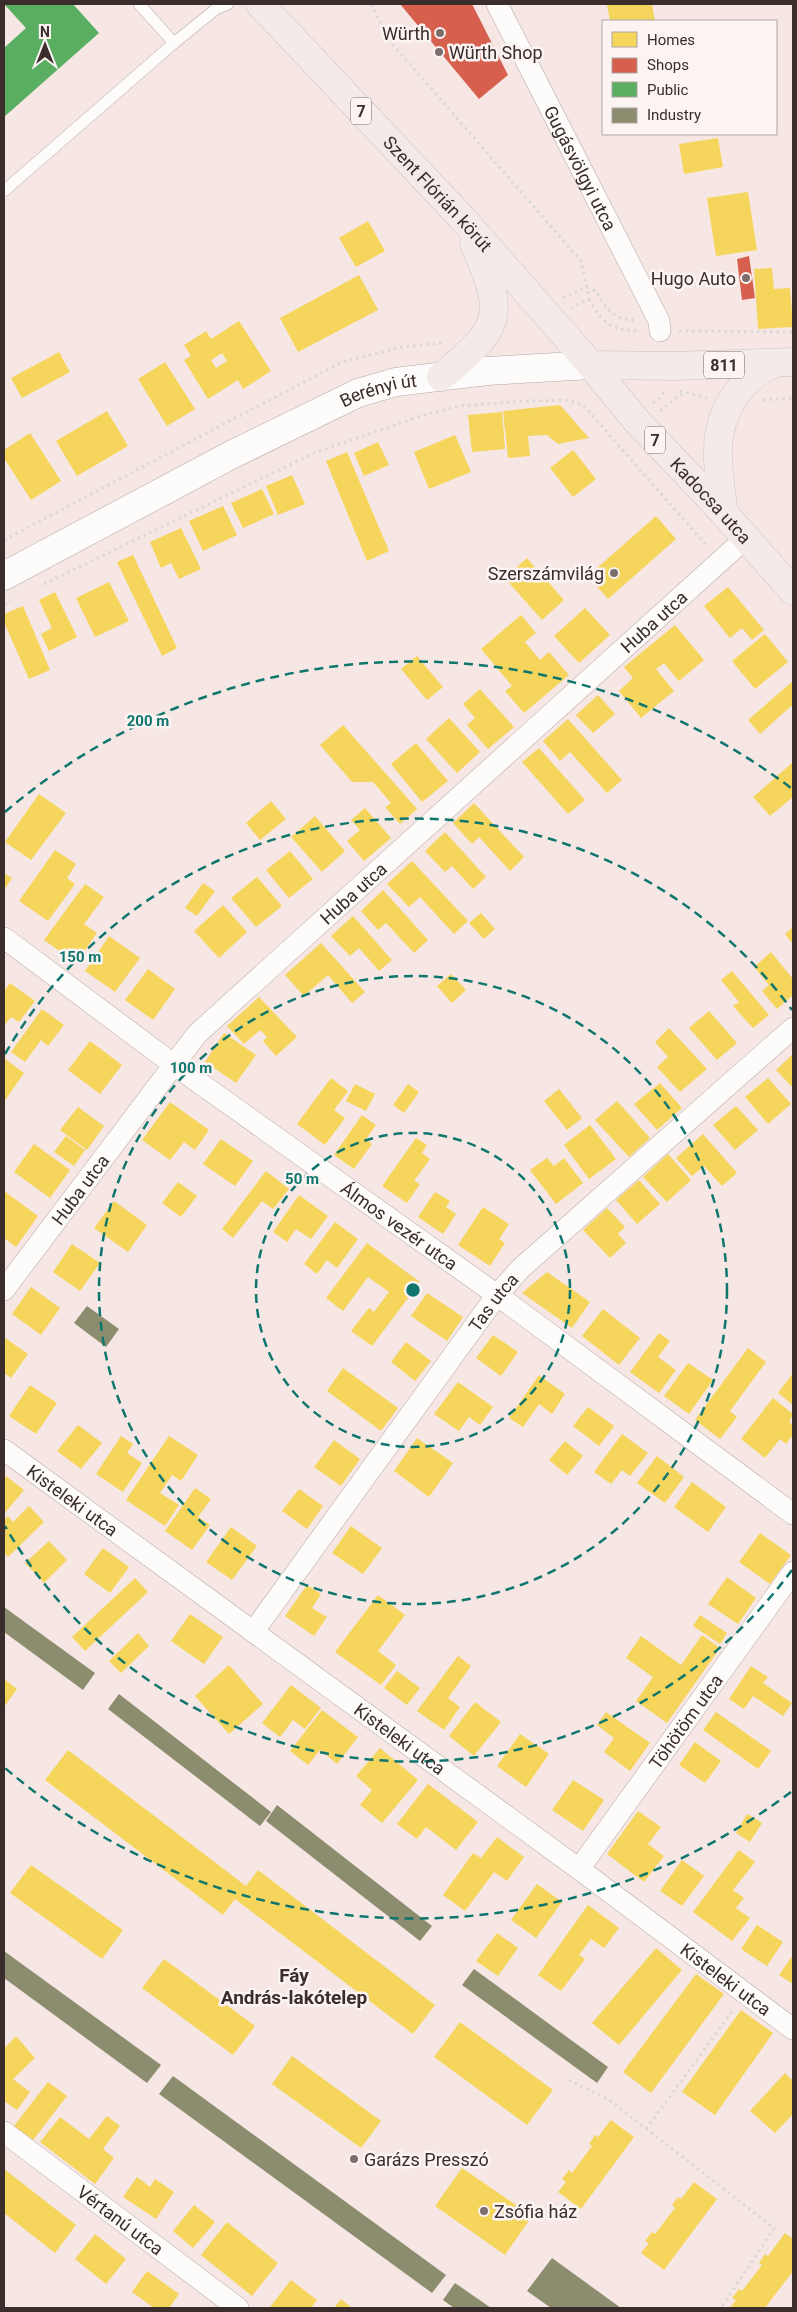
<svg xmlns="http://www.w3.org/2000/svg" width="797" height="2312" font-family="Roboto,sans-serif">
	<rect width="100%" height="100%" fill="#f6e7e4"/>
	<g fill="#f6d55c" fill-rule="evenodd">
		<polygon points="607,4 652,4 655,21 610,21"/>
		<polygon points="718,138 723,167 684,174 679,144"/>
		<polygon points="748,192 757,250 716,256 707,198"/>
		<polygon points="368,221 385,251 356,267 339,238"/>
		<polygon points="772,268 774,289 790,288 793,327 758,329 754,269"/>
		<polygon points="359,275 378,310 298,352 280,318"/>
		<path d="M239,321L271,371L243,389L238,380L208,399L184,360L191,356L184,345L206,331L211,339ZM222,353L227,361L216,368L211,360Z"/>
		<polygon points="59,352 70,372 22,398 11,378"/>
		<polygon points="165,362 195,409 167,426 138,379"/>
		<polygon points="560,405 589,438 558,444 547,435 528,436 530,456 508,458 503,411"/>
		<polygon points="107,411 128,446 77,476 56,441"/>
		<polygon points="502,412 505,449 472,452 468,415"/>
		<polygon points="30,433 61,481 31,500 4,458 4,450"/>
		<polygon points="455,435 471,472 429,489 414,452"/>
		<polygon points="378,442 389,465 364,476 354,453"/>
		<polygon points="573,450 596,479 573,497 550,468"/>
		<polygon points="347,452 389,551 367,561 326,461"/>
		<polygon points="292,475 305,504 278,515 266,486"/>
		<polygon points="262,489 274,514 243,528 231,503"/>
		<polygon points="223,506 237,535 203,551 189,521"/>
		<polygon points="656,516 676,539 608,599 588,576"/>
		<polygon points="181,528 201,569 179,579 171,563 161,568 150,542"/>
		<polygon points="133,555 177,648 162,656 117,562"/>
		<polygon points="527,558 564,600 542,620 505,578"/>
		<polygon points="109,582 129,621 95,637 76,598"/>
		<polygon points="728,587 764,630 752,640 742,628 730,638 704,606"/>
		<polygon points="55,592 77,637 49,651 41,634 52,628 39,600"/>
		<polygon points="23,606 50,670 29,679 4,622 4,614"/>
		<polygon points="585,608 610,635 579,663 554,636"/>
		<polygon points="521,615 536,633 525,642 540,660 549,652 569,675 524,713 505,691 512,686 481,649"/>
		<polygon points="675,625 704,660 679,681 664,663 656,669 674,691 641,718 619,691 633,678 624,667"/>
		<polygon points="765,634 788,662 755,689 732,661"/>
		<polygon points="417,656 443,687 427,700 401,669"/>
		<polygon points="793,681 793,709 791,706 760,734 748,720"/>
		<polygon points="480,689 514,727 488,749 467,725 475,718 463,704"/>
		<polygon points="598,695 615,714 593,733 576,715"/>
		<polygon points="449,718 480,752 457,773 426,739"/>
		<polygon points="568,719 622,780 607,793 570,752 560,761 543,741"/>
		<polygon points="343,725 417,809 400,824 385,807 391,803 373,782 352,782 320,745"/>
		<polygon points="416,743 448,781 422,802 391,764"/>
		<polygon points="539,748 585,800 568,814 522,762"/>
		<polygon points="793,762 793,797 770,816 753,797"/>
		<polygon points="39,794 66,813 31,860 5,842"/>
		<polygon points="271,801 286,819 260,840 246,823"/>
		<polygon points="474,803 524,857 510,871 479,837 472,844 453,823"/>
		<polygon points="365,808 391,838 364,861 347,841 360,830 351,820"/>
		<polygon points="315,816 345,851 322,872 291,837"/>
		<polygon points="445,832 486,877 473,889 452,866 445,872 425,851"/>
		<polygon points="55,850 76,864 67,878 75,884 48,921 19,901"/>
		<polygon points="290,851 313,879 289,898 266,870"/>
		<polygon points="412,861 468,921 454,934 420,897 409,907 387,884"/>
		<polygon points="4,873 12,878 4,890"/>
		<polygon points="257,877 282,906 256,927 231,898"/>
		<polygon points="203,883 215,891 197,916 185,908"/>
		<polygon points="85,884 104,897 84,924 97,933 76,963 44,940"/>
		<polygon points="383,890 428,940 414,953 386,923 378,930 361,911"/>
		<polygon points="223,905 247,932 219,958 194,931"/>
		<polygon points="481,913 495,929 484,939 469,923"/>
		<polygon points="353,916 392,960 379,971 359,948 350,956 331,936"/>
		<polygon points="793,927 793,944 785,934"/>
		<polygon points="109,936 140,958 115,992 85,971"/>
		<polygon points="321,943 365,992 352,1003 328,975 304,996 285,975"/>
		<polygon points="771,952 793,979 793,995 777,1009 762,991 769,985 754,967"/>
		<polygon points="148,969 175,989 153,1020 125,1000"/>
		<polygon points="732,971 769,1015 753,1028 733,1006 739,1002 721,980"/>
		<polygon points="451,974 466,990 452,1003 437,986"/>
		<polygon points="10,983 35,1001 19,1022 11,1017 4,1026 4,991"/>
		<polygon points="259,997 297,1037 276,1056 263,1041 267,1037 260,1030 244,1044 227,1026"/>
		<polygon points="42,1009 64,1025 48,1046 41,1040 25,1062 11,1052"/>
		<polygon points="709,1011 737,1043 717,1060 689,1028"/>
		<polygon points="669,1028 707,1069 680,1092 657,1067 668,1057 655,1042"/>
		<polygon points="224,1033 256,1055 236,1083 205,1062"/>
		<polygon points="90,1041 122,1065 100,1094 68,1070"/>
		<polygon points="793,1054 793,1088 776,1070"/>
		<polygon points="5,1059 24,1073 4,1102 4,1060"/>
		<polygon points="331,1078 348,1091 334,1110 345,1118 325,1145 297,1124"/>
		<polygon points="768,1078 791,1104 768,1124 745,1097"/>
		<polygon points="660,1083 682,1108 657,1130 634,1104"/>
		<polygon points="355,1084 375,1094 366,1111 346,1101"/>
		<polygon points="408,1084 419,1092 404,1113 393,1105"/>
		<polygon points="559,1089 582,1118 567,1130 544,1101"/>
		<polygon points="617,1101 650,1138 629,1157 595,1120"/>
		<polygon points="170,1102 209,1130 195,1150 184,1142 170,1160 142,1140"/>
		<polygon points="736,1106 758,1130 735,1150 713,1125"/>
		<polygon points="78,1107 104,1126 87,1150 60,1130"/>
		<polygon points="362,1115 376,1125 366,1139 372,1144 354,1169 334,1155"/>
		<polygon points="590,1125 616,1159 589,1179 564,1145"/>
		<polygon points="703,1134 737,1173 722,1186 704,1166 692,1176 676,1158"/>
		<polygon points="66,1136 85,1150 74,1166 54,1152"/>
		<polygon points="416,1138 427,1145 422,1153 430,1159 414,1181 420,1184 407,1203 382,1186"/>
		<polygon points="221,1139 253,1161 235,1186 203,1164"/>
		<polygon points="34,1144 70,1170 50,1198 14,1172"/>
		<polygon points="668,1154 691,1180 667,1202 643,1177"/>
		<polygon points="547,1158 554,1166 564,1158 583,1183 556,1204 530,1170"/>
		<polygon points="266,1171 289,1189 273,1209 262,1201 233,1238 222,1229"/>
		<polygon points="639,1180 660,1204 637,1224 616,1200"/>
		<polygon points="178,1182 197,1196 181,1217 162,1203"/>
		<polygon points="4,1191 38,1216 16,1247 4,1238"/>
		<polygon points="435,1192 450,1201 446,1207 456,1214 443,1234 418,1217"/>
		<polygon points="299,1195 328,1216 311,1239 296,1229 287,1242 273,1232"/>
		<polygon points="114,1201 147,1225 128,1252 94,1228"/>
		<polygon points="483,1207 509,1224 499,1239 505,1243 490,1266 458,1245"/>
		<polygon points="607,1208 625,1227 618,1234 626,1243 610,1258 583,1230"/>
		<polygon points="335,1222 358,1239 337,1268 327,1260 317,1274 304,1264"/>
		<polygon points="367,1243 420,1282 372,1346 351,1331 369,1308 374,1312 389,1292 368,1277 343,1311 326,1298"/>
		<polygon points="72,1244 100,1263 80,1291 53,1272"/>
		<polygon points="547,1272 590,1302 572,1328 522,1293"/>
		<polygon points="31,1287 60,1308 41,1335 12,1314"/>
		<polygon points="427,1293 463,1317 447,1341 411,1316"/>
		<polygon points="603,1309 640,1338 619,1365 582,1336"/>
		<polygon points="659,1333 670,1341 658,1357 676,1370 659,1393 630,1372"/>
		<polygon points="493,1335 518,1352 501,1376 476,1358"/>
		<polygon points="4,1337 28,1354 11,1378 4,1373"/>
		<polygon points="406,1342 431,1361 415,1381 391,1362"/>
		<polygon points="748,1348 766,1362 730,1411 737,1417 720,1439 695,1420"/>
		<polygon points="688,1363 713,1380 689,1414 664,1396"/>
		<polygon points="343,1368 398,1408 381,1431 327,1391"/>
		<polygon points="793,1373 793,1405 778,1393"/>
		<polygon points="539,1375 565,1394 552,1414 539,1404 523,1427 509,1418"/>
		<polygon points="458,1382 493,1407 480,1425 469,1417 459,1431 434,1414"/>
		<polygon points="30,1385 57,1403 36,1434 9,1416"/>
		<polygon points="773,1398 793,1414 789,1422 793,1425 793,1435 786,1444 780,1439 765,1458 741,1439"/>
		<polygon points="588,1407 614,1426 599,1446 573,1426"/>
		<polygon points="78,1425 102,1443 81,1469 57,1451"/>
		<polygon points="622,1434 648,1453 630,1476 622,1470 611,1484 594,1472"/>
		<polygon points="121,1436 133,1444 127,1453 142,1463 123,1492 96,1474"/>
		<polygon points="169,1436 198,1455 181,1481 172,1475 160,1493 179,1505 165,1526 126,1500"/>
		<polygon points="417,1438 453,1463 429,1497 394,1471"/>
		<polygon points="334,1440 360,1459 341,1486 314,1467"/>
		<polygon points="565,1441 583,1456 567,1475 549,1460"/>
		<polygon points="657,1456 684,1477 665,1503 637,1483"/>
		<polygon points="6,1476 24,1490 4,1514 4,1479"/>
		<polygon points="692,1482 726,1507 708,1532 674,1507"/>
		<polygon points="195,1488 211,1499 198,1517 210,1525 192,1550 165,1531"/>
		<polygon points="299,1489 323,1506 307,1529 282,1511"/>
		<polygon points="29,1506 44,1522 8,1557 4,1552 4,1520 8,1516 13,1522"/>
		<polygon points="351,1526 382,1548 363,1574 332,1553"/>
		<polygon points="231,1527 257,1546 232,1580 206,1562"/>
		<polygon points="760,1533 791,1555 770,1584 739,1562"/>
		<polygon points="49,1541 67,1560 44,1583 25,1563"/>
		<polygon points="103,1548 129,1567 110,1593 84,1574"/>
		<polygon points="727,1577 756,1598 738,1624 708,1604"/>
		<polygon points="135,1578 148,1592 85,1651 72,1637"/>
		<polygon points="307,1585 321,1594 312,1608 327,1617 314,1636 285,1616"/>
		<polygon points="378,1595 405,1615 378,1651 396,1665 381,1685 335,1652"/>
		<polygon points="190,1614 223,1637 204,1664 171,1641"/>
		<polygon points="700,1615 727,1633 720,1644 693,1626"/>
		<polygon points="138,1633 149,1646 121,1673 109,1661"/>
		<polygon points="702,1635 720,1648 667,1723 636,1701 653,1677 626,1658 641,1636 681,1665"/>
		<polygon points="458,1656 471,1666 448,1698 460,1707 444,1730 417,1711"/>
		<polygon points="229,1665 263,1704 229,1734 195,1696"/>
		<polygon points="751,1666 768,1677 763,1683 792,1703 783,1716 753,1696 744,1709 729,1699"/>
		<polygon points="397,1671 420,1688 407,1705 384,1688"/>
		<polygon points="4,1679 17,1689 4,1707"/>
		<polygon points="291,1685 321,1708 305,1729 293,1720 280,1737 262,1723"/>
		<polygon points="475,1702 501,1722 474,1756 449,1736"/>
		<polygon points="322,1710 358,1737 337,1764 320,1750 308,1765 290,1751"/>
		<polygon points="606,1712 650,1743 630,1771 604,1752 614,1738 597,1725"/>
		<polygon points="716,1712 771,1751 758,1769 703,1730"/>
		<polygon points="520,1734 549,1754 526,1787 497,1766"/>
		<polygon points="695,1742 721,1761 705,1783 679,1765"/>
		<polygon points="380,1748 418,1780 382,1823 360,1805 372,1790 356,1776"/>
		<polygon points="68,1750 246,1886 258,1870 435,2005 413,2034 235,1899 223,1915 45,1780"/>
		<polygon points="573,1780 604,1800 583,1831 552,1810"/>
		<polygon points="428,1784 478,1822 456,1850 426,1827 417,1839 397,1824"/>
		<polygon points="638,1811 661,1827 648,1844 664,1856 644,1882 607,1854"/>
		<polygon points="747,1814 762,1823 750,1842 736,1833"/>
		<polygon points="497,1837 524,1857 507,1881 494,1872 465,1911 443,1895 473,1853 481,1858"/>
		<polygon points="739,1850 755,1862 733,1890 744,1898 736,1908 750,1918 732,1941 693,1912"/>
		<polygon points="682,1860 704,1876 682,1906 660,1891"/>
		<polygon points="31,1865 123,1930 102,1959 10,1893"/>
		<polygon points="537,1884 562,1902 536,1938 511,1920"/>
		<polygon points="588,1905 619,1928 604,1948 591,1939 579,1955 585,1959 561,1991 538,1975"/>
		<polygon points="757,1925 783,1942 767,1966 741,1949"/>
		<polygon points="497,1933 518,1948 498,1976 476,1961"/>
		<polygon points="656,1948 682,1970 619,2045 592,2023"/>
		<polygon points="793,1955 793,1984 779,1975"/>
		<polygon points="164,1959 255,2026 233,2055 142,1988"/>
		<polygon points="696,1974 724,1994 651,2093 623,2072"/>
		<polygon points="741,2010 773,2033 715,2115 682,2092"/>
		<polygon points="460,2022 553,2090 527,2125 434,2057"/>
		<polygon points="16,2036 35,2058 13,2079 30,2092 17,2110 4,2101 4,2049"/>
		<polygon points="292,2056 381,2121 361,2148 272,2084"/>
		<polygon points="785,2073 793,2081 793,2114 775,2133 750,2111"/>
		<polygon points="48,2082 67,2096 33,2140 14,2126"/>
		<polygon points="107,2116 120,2126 103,2149 114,2158 95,2184 40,2142 60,2117 89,2139"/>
		<polygon points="611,2120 634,2137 581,2209 558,2192 566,2182 562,2179 569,2170 572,2173 592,2146 589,2144 595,2135 598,2137"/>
		<polygon points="462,2168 532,2216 505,2255 435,2206"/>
		<polygon points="4,2169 76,2225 55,2253 4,2213"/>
		<polygon points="137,2177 150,2187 155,2179 174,2192 156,2219 123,2197"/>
		<polygon points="694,2182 717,2199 664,2270 641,2253 649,2243 645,2241 652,2232 655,2234 675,2208 672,2205 678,2197 681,2199"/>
		<polygon points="194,2205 215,2222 193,2248 173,2231"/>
		<polygon points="227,2222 278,2263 252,2296 201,2255"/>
		<polygon points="785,2233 793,2239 793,2271 765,2308 730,2308 736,2300 732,2298 739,2289 742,2291 762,2265 759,2263 765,2254 768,2256"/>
		<polygon points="95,2234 126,2259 106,2284 75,2259"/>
		<polygon points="147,2271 179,2294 169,2308 154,2308 132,2292"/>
		<polygon points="291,2280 317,2300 311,2308 270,2307"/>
		<polygon points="341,2299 352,2308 334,2308"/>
	</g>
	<g fill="#d6604d">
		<polygon points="400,4 472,4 508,75 479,99"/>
		<polygon points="749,256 755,298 742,300 737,259"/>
	</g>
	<polygon fill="#5aae61" points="4,4 73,4 99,33 4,117 4,48 26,28"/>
	<g fill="#8c8c6e">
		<polygon points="87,1306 119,1329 106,1347 74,1323"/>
		<polygon points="4,1607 95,1673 83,1690 4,1632"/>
		<polygon points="119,1694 271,1812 260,1826 108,1709"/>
		<polygon points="277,1805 432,1926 420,1941 266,1821"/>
		<polygon points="4,1951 161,2065 147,2083 4,1978"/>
		<polygon points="474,1969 608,2067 597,2083 462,1985"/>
		<polygon points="173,2076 446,2275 432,2293 159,2094"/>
		<polygon points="552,2258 621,2308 551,2308 527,2291"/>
		<polygon points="455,2283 491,2308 454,2308 443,2300"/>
	</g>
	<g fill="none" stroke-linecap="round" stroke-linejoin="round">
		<g stroke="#b5a8a6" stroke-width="12">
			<g id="service">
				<polyline points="139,4 174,43"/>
				<polyline points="4,191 174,43 216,9 228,4"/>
			</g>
		</g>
		<g stroke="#b5a8a6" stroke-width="22">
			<g id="minor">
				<path id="s1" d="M497,4L659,321L660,331"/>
				<path id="s2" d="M4,938L173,1064L497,1295L793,1514"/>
				<path id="s3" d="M4,1290L197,1034L747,537"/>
				<path id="s4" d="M4,1450L579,1869L793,2029"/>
				<path id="s5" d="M253,1632L497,1295L520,1269L793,1028"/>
				<path id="s6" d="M579,1869L793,1572"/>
				<path id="s7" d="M4,2132L238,2308"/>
			</g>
		</g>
		<g stroke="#b5a8a6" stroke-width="29">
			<g id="secondary">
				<path id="s8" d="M4,576L231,455L358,393L396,382L487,371L591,365"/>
			</g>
		</g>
		<g stroke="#cdc4c3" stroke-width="29">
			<g id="primary">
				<path id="s9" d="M260,4L462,218L591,365L635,419L723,512L793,591"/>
				<polyline points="591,365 674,366 793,362"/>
				<path d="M441,377C501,327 507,317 474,244"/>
				<path d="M723,512C722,491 717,470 718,450C718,413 740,378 773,364"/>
			</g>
		</g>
		<g stroke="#dcd8d6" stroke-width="3" stroke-dasharray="2.5 4" stroke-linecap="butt">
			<polyline points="371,4 389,40 581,261 589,299 571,308"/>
			<path d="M563,298L586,287L596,291C605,308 614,320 634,320"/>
			<path d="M589,299C602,324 612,330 640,331"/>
			<polyline points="679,331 793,332"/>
			<polyline points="680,391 707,398"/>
			<polyline points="763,400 793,398"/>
			<polyline points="653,403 663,395 663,389"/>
			<polyline points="660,411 683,393"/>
			<polyline points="4,540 342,362 402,347 442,343"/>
			<polyline points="44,584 314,453 427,414 460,406 527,401 569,400 584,406 707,546"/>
			<polyline points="4,604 11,600"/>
			<polyline points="569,2080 609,2100 774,2228 721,2308"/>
			<polyline points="646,2129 734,2009"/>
		</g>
		<use href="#service" stroke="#fefbfb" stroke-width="11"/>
		<use href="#minor" stroke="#fefbfb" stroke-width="21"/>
		<use href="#secondary" stroke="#fefbfb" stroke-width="28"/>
		<use href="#primary" stroke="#f3eae9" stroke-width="28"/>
	</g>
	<g fill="none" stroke="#0f766e" stroke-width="2.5" stroke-dasharray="9 6">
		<circle cx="413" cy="1290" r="157"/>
		<circle cx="413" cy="1290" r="314"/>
		<path d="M792 1570A471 471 0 0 1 5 1526M5 1054A471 471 0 0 1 792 1010"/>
		<path d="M791 1792A628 628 0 0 1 5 1768M5 812A628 628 0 0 1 791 788"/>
	</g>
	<g fill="#7c6e6c" stroke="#fbf4f3" stroke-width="2">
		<circle cx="440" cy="33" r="5"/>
		<circle cx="439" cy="52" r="5"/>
		<circle cx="746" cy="278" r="5"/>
		<circle cx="614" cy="573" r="5"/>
		<circle cx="354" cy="2159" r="5"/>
		<circle cx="484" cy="2211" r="5"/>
	</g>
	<g text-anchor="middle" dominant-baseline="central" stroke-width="5" stroke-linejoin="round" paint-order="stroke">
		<g fill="#fbf4f3" stroke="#746967" stroke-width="1">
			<rect x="351" y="97.5" width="20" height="27" rx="4"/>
			<rect x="704" y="351.5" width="40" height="27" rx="4"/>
			<rect x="645" y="426.5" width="20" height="27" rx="4"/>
		</g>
		<g font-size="16" font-weight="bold" fill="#3a2d2b">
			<text x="361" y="111">7</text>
			<text x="724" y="365">811</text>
			<text x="655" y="440">7</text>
		</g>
		<g font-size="18" fill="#3a2d2b" stroke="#fbf4f3" text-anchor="end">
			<text x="430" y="33">Würth</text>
			<text x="449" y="52" text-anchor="start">Würth Shop</text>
			<text x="736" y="278">Hugo Auto</text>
			<text x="604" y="573">Szerszámvilág</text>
			<text x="364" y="2159" text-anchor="start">Garázs Presszó</text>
			<text x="494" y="2211" text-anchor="start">Zsófia ház</text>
		</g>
		<g font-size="18" fill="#3a2d2b" stroke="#fbf4f3">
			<text stroke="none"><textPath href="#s1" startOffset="184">Gugásvölgyi utca</textPath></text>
			<text stroke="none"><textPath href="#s9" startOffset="260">Szent Flórián körút</textPath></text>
			<text stroke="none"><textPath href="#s8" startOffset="419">Berényi út</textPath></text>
			<text stroke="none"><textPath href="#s9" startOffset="671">Kadocsa utca</textPath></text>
			<text stroke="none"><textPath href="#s3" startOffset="936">Huba utca</textPath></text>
			<text stroke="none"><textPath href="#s3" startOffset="531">Huba utca</textPath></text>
			<text stroke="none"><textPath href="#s3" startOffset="126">Huba utca</textPath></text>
			<text stroke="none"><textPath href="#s2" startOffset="489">Álmos vezér utca</textPath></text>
			<text stroke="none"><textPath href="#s5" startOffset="408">Tas utca</textPath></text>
			<text stroke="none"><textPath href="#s4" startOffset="85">Kisteleki utca</textPath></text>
			<text stroke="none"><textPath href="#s6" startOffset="182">Töhötöm utca</textPath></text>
			<text stroke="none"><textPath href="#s4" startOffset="490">Kisteleki utca</textPath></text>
			<text stroke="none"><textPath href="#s4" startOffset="895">Kisteleki utca</textPath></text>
			<text stroke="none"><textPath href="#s7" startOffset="146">Vértanú utca</textPath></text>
		</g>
		<g font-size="19" font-weight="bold" fill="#3a2d2b" stroke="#fbf4f3">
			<text x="294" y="1975">Fáy<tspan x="294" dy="22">András-lakótelep</tspan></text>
		</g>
	</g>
	<circle cx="413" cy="1290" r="8" fill="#0f766e" stroke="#fbf4f3" stroke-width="2.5"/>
	<g font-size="15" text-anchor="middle" font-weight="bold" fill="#0f766e" stroke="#fbf4f3" stroke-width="5" stroke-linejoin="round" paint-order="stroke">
		<text x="148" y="726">200 m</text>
		<text x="80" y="962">150 m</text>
		<text x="191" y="1073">100 m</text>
		<text x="302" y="1184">50 m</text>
	</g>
	<rect width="797" height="2312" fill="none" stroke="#3a2d2b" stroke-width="10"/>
	<rect x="602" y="20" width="175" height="115" fill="#fbf4f3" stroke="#aea4a3"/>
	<rect x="612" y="32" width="25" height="15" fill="#f6d55c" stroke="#aea4a3"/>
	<text x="647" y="45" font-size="15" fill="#3a2d2b">Homes</text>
	<rect x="612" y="58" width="25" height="15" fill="#d6604d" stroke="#aea4a3"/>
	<text x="647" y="70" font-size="15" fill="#3a2d2b">Shops</text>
	<rect x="612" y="82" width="25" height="15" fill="#5aae61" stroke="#aea4a3"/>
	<text x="647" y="95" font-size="15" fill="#3a2d2b">Public</text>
	<rect x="612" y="108" width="25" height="15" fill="#8c8c6e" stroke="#aea4a3"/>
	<text x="647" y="120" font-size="15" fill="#3a2d2b">Industry</text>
	<g transform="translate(45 45)" stroke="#fbf4f3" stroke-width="4" paint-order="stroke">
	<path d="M0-4L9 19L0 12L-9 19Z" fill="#3a2d2b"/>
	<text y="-8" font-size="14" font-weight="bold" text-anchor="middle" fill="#3a2d2b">N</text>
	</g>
</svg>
